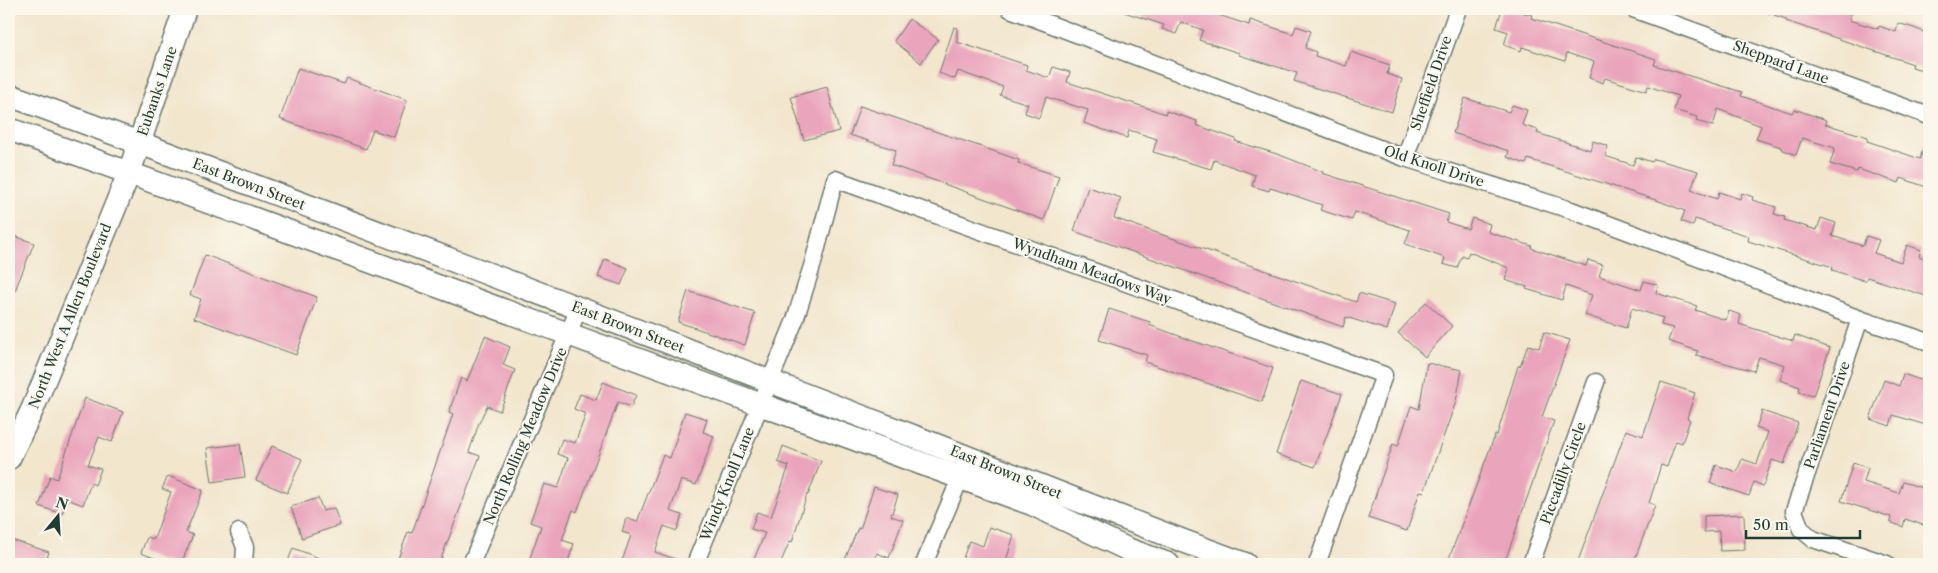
<svg xmlns="http://www.w3.org/2000/svg" width="1938" height="573" font-family="'Libre Caslon Text',serif">
	<rect width="100%" height="100%" fill="#fbf7ec"/>
	<filter id="ink" filterUnits="userSpaceOnUse"><feTurbulence type="fractalNoise" baseFrequency=".02" numOctaves="2"/><feDisplacementMap in="SourceGraphic" scale="10" xChannelSelector="R" yChannelSelector="G"/><feConvolveMatrix kernelMatrix="1 2 1 2 8 2 1 2 1" color-interpolation-filters="sRGB"/></filter>
	<filter id="wash" filterUnits="userSpaceOnUse"><feTurbulence type="fractalNoise" baseFrequency=".0096" numOctaves="4" result="noise"/><feDisplacementMap in="SourceGraphic" scale="20" xChannelSelector="R" yChannelSelector="G"/><feGaussianBlur stdDeviation="1.12" result="paint"/><feColorMatrix in="noise" values="0 0 0 0 0 0 0 0 0 0 0 0 0 0 0 0 0 1.4 0 .05"/><feComposite in="paint" operator="in"/></filter>
	<g filter="url(#wash)">
		<rect width="100%" height="100%" fill="#f2e6cd"/>
		<g id="blocks">
			<g fill="#eaa4bc">
				<polygon points="1121,9 1200,9 1249,25 1250,20 1293,34 1296,26 1311,31 1305,48 1316,52 1315,56 1346,66 1351,52 1390,65 1387,74 1402,79 1392,112 1294,81 1297,73 1239,55 1239,53 1199,40 1203,30 1181,22 1176,34 1162,29 1164,25 1121,11"/>
				<polygon points="1502,9 1512,9 1532,15 1531,18 1656,59 1654,65 1742,92 1741,96 1792,113 1794,109 1826,120 1825,124 1868,137 1867,141 1920,159 1927,136 1929,137 1929,188 1901,178 1899,183 1858,169 1857,172 1830,164 1835,148 1802,138 1796,155 1781,149 1781,147 1756,139 1761,126 1718,109 1713,126 1696,121 1697,117 1674,110 1678,96 1648,86 1646,91 1605,78 1603,83 1589,78 1594,62 1567,53 1565,61 1522,47 1521,51 1504,45 1508,32 1496,28"/>
				<polygon points="1762,9 1853,9 1849,20 1878,29 1879,26 1896,32 1898,23 1914,28 1929,34 1929,72 1912,67 1913,64 1786,21 1786,19 1762,11"/>
				<polygon points="909,19 938,39 921,63 894,41"/>
				<polygon points="954,27 957,28 957,42 1027,65 1026,70 1049,78 1053,67 1070,72 1067,82 1166,114 1166,111 1197,121 1196,125 1236,139 1235,141 1280,155 1323,172 1322,173 1449,214 1446,222 1468,229 1472,218 1490,224 1488,232 1532,246 1531,248 1586,266 1588,260 1603,265 1599,276 1641,290 1644,281 1658,285 1656,293 1697,306 1695,310 1726,320 1729,311 1741,315 1739,324 1793,341 1795,335 1830,348 1813,396 1799,392 1800,387 1780,380 1785,365 1759,357 1754,371 1696,355 1698,351 1668,341 1673,328 1661,325 1663,318 1632,308 1626,328 1600,320 1585,315 1592,295 1566,286 1562,300 1526,289 1527,287 1505,280 1509,268 1469,252 1467,258 1462,256 1457,268 1443,264 1445,258 1405,244 1410,230 1355,212 1352,220 1320,210 1322,205 1296,196 1270,188 1269,191 1252,186 1255,175 1214,160 1211,169 1153,152 1157,139 1129,130 1127,138 1084,123 1088,110 1046,97 1039,118 1025,113 1028,104 1000,95 1003,87 958,71 955,79 939,73"/>
				<polygon points="298,68 344,84 347,78 407,100 394,137 373,130 366,149 280,119"/>
				<polygon points="827,87 839,131 804,140 791,97"/>
				<polygon points="1465,98 1509,112 1512,105 1527,110 1522,125 1538,130 1537,133 1590,150 1593,141 1608,146 1605,156 1633,165 1636,157 1652,162 1654,159 1698,171 1691,190 1717,199 1719,192 1740,199 1742,193 1753,197 1752,200 1776,207 1774,214 1785,217 1784,220 1817,230 1821,218 1836,223 1832,236 1863,246 1866,236 1879,240 1874,253 1901,262 1907,245 1921,250 1919,256 1929,260 1929,297 1867,277 1865,281 1832,270 1833,267 1748,241 1749,236 1695,219 1693,226 1681,221 1685,211 1659,201 1528,159 1526,164 1507,157 1509,151 1453,133"/>
				<polygon points="860,106 979,146 1019,160 1018,163 1059,176 1044,220 891,165 896,150 850,135"/>
				<polygon points="1088,187 1121,198 1114,218 1356,302 1359,293 1395,304 1387,330 1346,317 1343,327 1074,231"/>
				<polygon points="9,234 34,243 10,303 9,303"/>
				<polygon points="205,255 317,297 296,355 194,318 201,299 190,295"/>
				<polygon points="605,259 628,268 621,285 598,277"/>
				<polygon points="688,291 755,313 745,345 678,322"/>
				<polygon points="1426,302 1452,326 1425,357 1398,333"/>
				<polygon points="1109,309 1150,322 1149,325 1190,340 1273,368 1262,402 1145,362 1147,355 1099,340"/>
				<polygon points="1544,332 1570,340 1542,417 1554,421 1504,564 1447,564 1495,435 1497,435 1518,366 1520,366 1528,345 1539,348"/>
				<polygon points="485,336 510,347 503,365 515,370 500,411 487,406 479,423 469,452 480,456 439,564 396,564 408,532 412,533 453,414 449,412 461,378 467,381"/>
				<polygon points="1427,363 1462,370 1456,401 1424,492 1420,491 1407,531 1368,518 1393,444 1398,446 1411,406 1419,409"/>
				<polygon points="1903,374 1929,383 1929,426 1893,415 1890,426 1870,419 1884,380 1899,386"/>
				<polygon points="1301,381 1342,394 1315,467 1276,454"/>
				<polygon points="603,382 636,395 631,407 618,402 577,512 573,510 562,540 574,544 567,564 528,564 541,526 530,522 544,484 558,488 568,458 557,454 562,439 575,443 586,414 574,409 580,394 596,400"/>
				<polygon points="1661,382 1695,393 1687,418 1690,420 1682,443 1676,441 1667,467 1661,465 1649,503 1655,505 1633,564 1577,564 1626,430 1643,436"/>
				<polygon points="85,398 123,412 112,442 99,437 88,465 101,469 95,485 91,483 83,505 67,499 62,514 39,506 50,476 57,479"/>
				<polygon points="1762,411 1798,423 1784,464 1772,460 1763,486 1754,482 1749,496 1710,483 1716,465 1737,472 1742,459 1757,464 1768,432 1756,428"/>
				<polygon points="685,412 707,419 703,432 714,436 696,485 681,480 670,511 682,515 677,531 664,526 655,552 683,562 683,564 621,564 631,535 622,532 626,518 637,522 663,455 670,458"/>
				<polygon points="240,444 245,477 212,482 207,448"/>
				<polygon points="272,446 302,459 287,493 256,480"/>
				<polygon points="783,446 821,461 808,495 807,494 792,542 790,541 780,564 752,564 765,533 751,529 757,512 771,517 789,466 778,462"/>
				<polygon points="1853,463 1868,468 1864,482 1899,493 1903,482 1929,490 1929,527 1905,519 1903,527 1890,522 1891,517 1841,501"/>
				<polygon points="168,476 203,490 186,532 193,535 181,564 170,564 141,553 147,537 154,539 171,492 162,489"/>
				<polygon points="874,487 898,495 891,516 903,520 889,558 877,553 872,564 851,564 844,562 858,528 860,529"/>
				<polygon points="318,498 323,511 334,508 340,525 302,538 291,507"/>
				<polygon points="1744,514 1745,550 1720,551 1719,531 1704,532 1704,516"/>
				<polygon points="989,527 1014,535 1005,564 961,564 969,541 983,546"/>
				<polygon points="9,539 49,552 45,564 9,564"/>
				<polygon points="293,548 332,563 332,564 287,564"/>
			</g>
		</g>
	</g>
	<g filter="url(#ink)">
		<use href="#blocks" fill-opacity="0" stroke="#69786a" stroke-width="1"/>
		<g fill="none" stroke-linecap="round" stroke-linejoin="round">
			<g stroke="#69786a" stroke-width="19">
				<g id="street">
					<polyline points="1010,9 1405,158 1571,210 1860,319 1929,342"/>
					<polyline points="1633,9 1929,116"/>
					<polyline points="1405,158 1458,9"/>
					<polyline points="1860,319 1794,511 1801,529 1813,539 1887,564"/>
					<polyline points="239,532 245,547 244,564"/>
					<polyline points="471,564 579,308"/>
					<polyline points="695,564 795,320 813,263 835,179 1384,375 1317,564"/>
					<polyline points="924,564 965,467"/>
					<polyline points="1531,564 1596,382"/>
				</g>
			</g>
			<g stroke="#69786a" stroke-width="25">
				<g id="secondary">
					<path d="M9,95C310,205 610,320 910,435C1022,478 1133,523 1245,564"/>
					<polyline points="9,129 1032,504 1127,549 1168,564"/>
					<polyline points="9,458 33,408 129,173 185,9"/>
				</g>
			</g>
			<use href="#street" stroke="#fff" stroke-width="16"/>
			<use href="#secondary" stroke="#fff" stroke-width="22"/>
		</g>
	</g>
	<g text-anchor="middle" dominant-baseline="central" stroke-width="4" stroke-linejoin="round" paint-order="stroke">
		<g font-size="14" fill="#1f3d34" stroke="#fbf7ec">
			<text transform="translate(1781 62) rotate(20)">Sheppard Lane</text>
			<text transform="translate(1431 83) rotate(-71)">Sheffield Drive</text>
			<text transform="translate(157 91) rotate(-71)">Eubanks Lane</text>
			<text transform="translate(1434 166) rotate(18)">Old Knoll Drive</text>
			<text transform="translate(249 184) rotate(21)">East Brown Street</text>
			<text transform="translate(1092 271) rotate(20)">Wyndham Meadows Way</text>
			<text transform="translate(70 316) rotate(-68)">North West A Allen Boulevard</text>
			<text transform="translate(628 327) rotate(21)">East Brown Street</text>
			<text transform="translate(1827 415) rotate(-71)">Parliament Drive</text>
			<text transform="translate(525 436) rotate(-67)">North Rolling Meadow Drive</text>
			<text transform="translate(1006 472) rotate(22)">East Brown Street</text>
			<text transform="translate(1563 473) rotate(-70)">Piccadilly Circle</text>
			<text transform="translate(727 484) rotate(-68)">Windy Knoll Lane</text>
		</g>
	</g>
	<rect width="1938" height="573" fill="none" stroke="#fbf7ec" stroke-width="30"/>
	<g transform="translate(58 516) rotate(18)" stroke="#fbf7ec" stroke-width="4" paint-order="stroke">
	<path d="M0-4L9 19L0 12L-9 19Z" fill="#1f3d34"/>
	<text y="-8" font-size="14" font-weight="bold" text-anchor="middle" fill="#1f3d34">N</text>
	</g>
	<path d="M1746 530v8h114v-8" fill="none" stroke="#1f3d34" stroke-width="2.5"/>
	<text x="1753" y="530" font-size="15" fill="#1f3d34" stroke="#fbf7ec" stroke-width="4" paint-order="stroke">50 m</text>
</svg>
